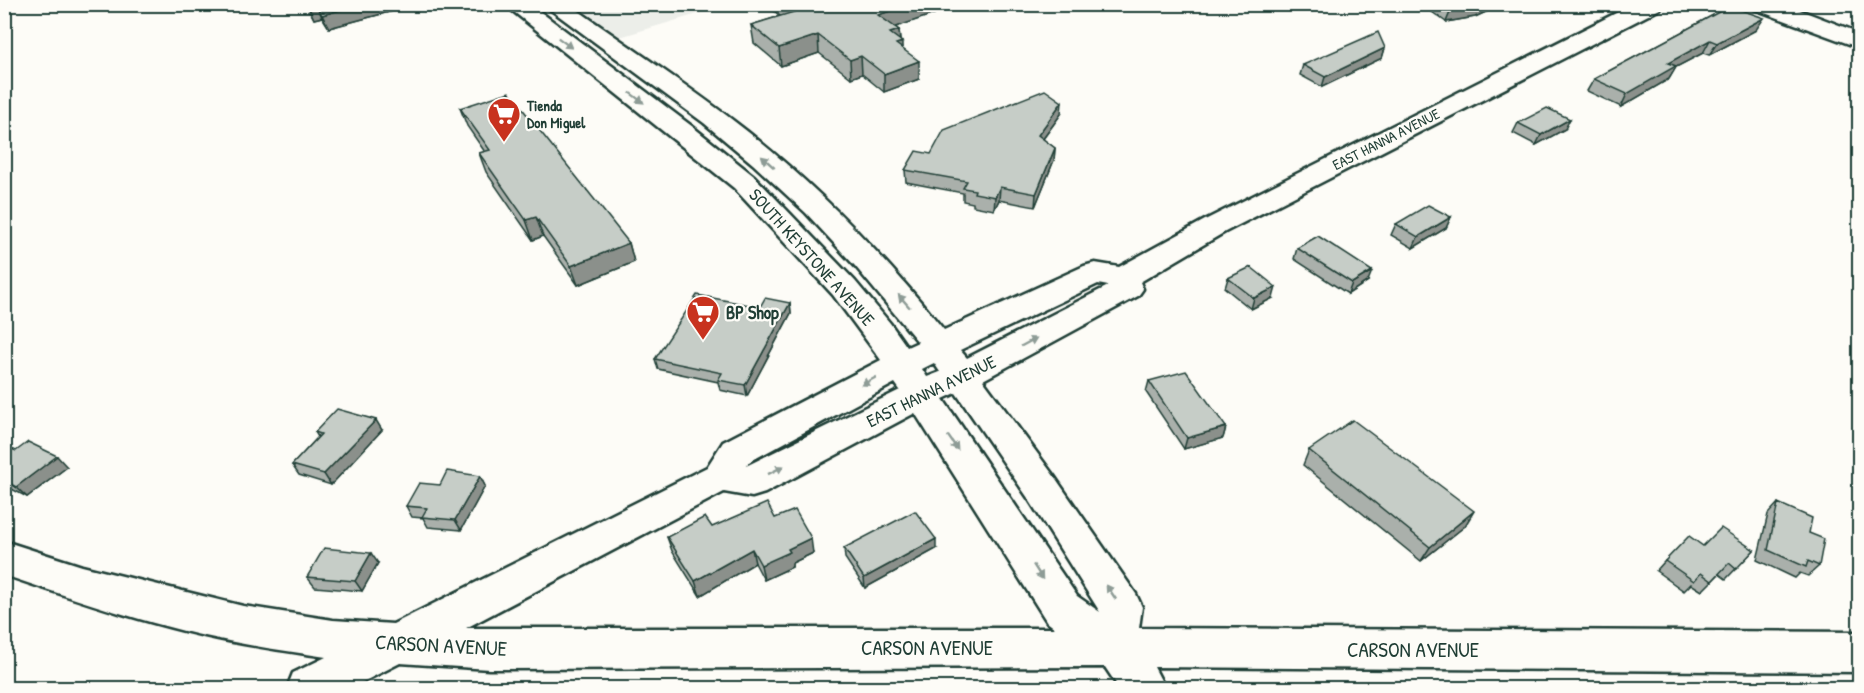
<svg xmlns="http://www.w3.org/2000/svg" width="1864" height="693" font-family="'Patrick Hand',sans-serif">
	<rect width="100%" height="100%" fill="#fdfcf7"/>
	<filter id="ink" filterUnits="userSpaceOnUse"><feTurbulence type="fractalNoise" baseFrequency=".0167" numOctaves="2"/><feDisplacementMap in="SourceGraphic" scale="12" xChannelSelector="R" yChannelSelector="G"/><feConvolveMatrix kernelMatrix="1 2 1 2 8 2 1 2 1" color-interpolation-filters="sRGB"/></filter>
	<g filter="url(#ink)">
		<polygon fill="#eceee9" points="579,5 728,5 613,39"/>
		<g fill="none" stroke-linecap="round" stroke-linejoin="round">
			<g stroke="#1f3d34" stroke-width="5">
				<polygon id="minor" points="1751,4 1784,4 1860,33 1860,48 1754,9"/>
			</g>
			<g stroke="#1f3d34" stroke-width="5">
				<path id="major" d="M504,4H530L693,127L754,176L855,281L890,323L907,347L918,342L855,266L806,213L753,164L704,123L543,4H569C629,47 691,87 748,132C821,190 886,258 944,330L1084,266L1095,263L1119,267L1205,220L1634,4H1663L1660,9L1225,232L1140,282L1143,289L1138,296L983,380L1054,476L1136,594L1142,607L1139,628L1860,632V672L1154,667L1165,688H1119L1105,667L489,669L400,663L351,688H287L293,673L326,657C299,653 271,649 244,644C162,629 83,602 4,575V541L82,566L243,606L333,620L393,624L707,467L723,442L881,360L833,295L734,188ZM1098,284L1108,286L967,358L960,350ZM934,363L940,372L927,377L922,369ZM895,383L900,390L746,466L749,462ZM956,393L1028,498L1100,612L1077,596L943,399ZM915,413L1047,622L1055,628H466L724,492L752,497L765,493Z"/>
			</g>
			<use href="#minor" fill="#fdfcf7" fill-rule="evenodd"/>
			<use href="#major" fill="#fdfcf7" fill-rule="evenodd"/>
		</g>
		<g fill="#aab0ab" stroke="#1f3d34" stroke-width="1.5">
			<polygon points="306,4 395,4 396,7 392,8 393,11 329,28 322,17 314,19"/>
			<polygon points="766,4 934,4 934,14 895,27 899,30 900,40 902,48 919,79 884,92 862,74 851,78 819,53 781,66 754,43 751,25 780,16"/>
			<polygon points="1414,4 1503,4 1475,17 1446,22 1422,5 1416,6"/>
			<polygon points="1730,6 1756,30 1709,55 1703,53 1676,67 1669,79 1621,107 1587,91 1594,79"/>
			<polygon points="1385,48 1382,58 1322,87 1300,75 1303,65"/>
			<polygon points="460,108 629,243 634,262 578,285 543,236 533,240 486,172 479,153 485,152 467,126"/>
			<polygon points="1061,114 1043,139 1055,148 1054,160 1035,207 999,200 994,210 973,206 973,203 963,201 963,193 906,182 905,170 931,154"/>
			<polygon points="1518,123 1565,129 1536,145 1513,133"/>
			<polygon points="1451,217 1446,228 1413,248 1391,235 1396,224"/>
			<polygon points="1297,248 1368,281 1348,294 1294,259"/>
			<polygon points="1228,278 1273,298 1251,309 1225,288"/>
			<polygon points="790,303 791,313 747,396 720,390 718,382 658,369 655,359 760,307"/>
			<polygon points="1149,381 1226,427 1223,438 1184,449 1146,392"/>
			<polygon points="382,430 331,485 299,475 292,465 318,437 315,432"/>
			<polygon points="4,446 16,451 67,467 27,497 4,485"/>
			<polygon points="1309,450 1465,526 1421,561 1303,465"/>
			<polygon points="480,476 485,486 461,530 428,527 423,518 412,517 406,506 440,485"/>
			<polygon points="1778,503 1809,533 1819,566 1808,576 1800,573 1795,578 1757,560 1768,514"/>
			<polygon points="775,518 813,553 792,563 792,567 764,580 755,563 700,596 672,551 667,537 712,527"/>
			<polygon points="1703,546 1754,550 1726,579 1719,574 1702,591 1691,584 1684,591 1656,571 1665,561"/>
			<polygon points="844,548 936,549 865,588 845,558"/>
			<polygon points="378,563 362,591 315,587 307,577"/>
		</g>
		<g fill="#8b908b" stroke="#1f3d34" stroke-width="1.5">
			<polygon points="313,4 316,4 322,17 314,19 308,6"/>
			<polygon points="361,4 395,4 396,7 392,8 393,11 329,28 322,15"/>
			<polygon points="911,4 934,4 934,14 879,33 878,15"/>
			<polygon points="1480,4 1503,4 1475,17 1446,22 1451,10"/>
			<polygon points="1764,18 1756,30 1709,55 1717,43"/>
			<polygon points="899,30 900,43 902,42 902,60 890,33"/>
			<polygon points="818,35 819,53 781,66 779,48"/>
			<polygon points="1710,40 1703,53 1676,67 1669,79 1621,107 1627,94 1668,63"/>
			<polygon points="1385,48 1382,58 1322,87 1325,77"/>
			<polygon points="861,56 862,74 851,78 850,60"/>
			<polygon points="919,61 919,79 884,92 884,74"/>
			<polygon points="1062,102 1061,114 1037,147 1038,135"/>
			<polygon points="1570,119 1565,129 1536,145 1541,135"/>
			<polygon points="1055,148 1054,160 1035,207 1036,194"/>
			<polygon points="1000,187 999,200 994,210 995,197"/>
			<polygon points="536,217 543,236 533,240 526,220"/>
			<polygon points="1451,217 1446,228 1413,248 1418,237"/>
			<polygon points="629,243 634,262 578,285 571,266"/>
			<polygon points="1372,271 1368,281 1348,294 1352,283"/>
			<polygon points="1276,287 1273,298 1251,309 1254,298"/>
			<polygon points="790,303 791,313 747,396 745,385"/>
			<polygon points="376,420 382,430 331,485 324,474"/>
			<polygon points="1226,427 1223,438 1184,449 1187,438"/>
			<polygon points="57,456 67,467 27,497 16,487"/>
			<polygon points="480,476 485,486 461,530 455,520"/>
			<polygon points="1474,511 1465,526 1421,561 1430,547"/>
			<polygon points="811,538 813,553 792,563 792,567 764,580 761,565 788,549"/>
			<polygon points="936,539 936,549 865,588 864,578"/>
			<polygon points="752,549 755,563 700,596 695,581"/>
			<polygon points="371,553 378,563 362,591 355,581"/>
		</g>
		<g fill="#c6cdc7" stroke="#1f3d34" stroke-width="1.5">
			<polygon points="316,4 361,4 322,15"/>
			<polygon points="785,4 911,4 878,15 899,30 890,33 902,42 896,44 919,61 884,74 861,56 850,60 818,35 779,48 751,25 794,12"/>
			<polygon points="1442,4 1480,4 1451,10"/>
			<polygon points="1730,6 1764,18 1717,43 1710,40 1668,63 1676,66 1627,94 1594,79"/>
			<polygon points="1378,32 1385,48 1325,77 1303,65"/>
			<polygon points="1045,90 1062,102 1038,135 1055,148 1036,194 1000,187 995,197 974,193 975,190 963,188 967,181 905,170 916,151 931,154 944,130"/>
			<polygon points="509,92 629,243 571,266 536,217 526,220 479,153 490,150 460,108"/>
			<polygon points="1547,108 1570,119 1541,135 1518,123"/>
			<polygon points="1428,205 1451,217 1418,237 1396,224"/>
			<polygon points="1318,236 1372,271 1352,283 1297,248"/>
			<polygon points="1251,267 1276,287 1254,298 1228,278"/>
			<polygon points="697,295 760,307 765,298 790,303 745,385 718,380 722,373 655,359"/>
			<polygon points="1186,371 1226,427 1187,438 1149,381"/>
			<polygon points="337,409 376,420 324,474 292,465 321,434 315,432"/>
			<polygon points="1353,420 1474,511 1430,547 1309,450"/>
			<polygon points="28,442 57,456 16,487 4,480 4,446 16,451"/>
			<polygon points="447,471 480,476 455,520 422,517 427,508 406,506 419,483 440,485"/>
			<polygon points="767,503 775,518 795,510 811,538 788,549 790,552 761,565 752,549 695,581 667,537 705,517 712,527"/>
			<polygon points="1778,503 1812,518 1809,533 1824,539 1819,566 1808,561 1806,567 1768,550"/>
			<polygon points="915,511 936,539 864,578 844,548"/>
			<polygon points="1721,528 1754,550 1736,569 1729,563 1712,581 1701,573 1694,581 1665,561 1689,536 1703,546"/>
			<polygon points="324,548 371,553 355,581 307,577"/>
		</g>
		<defs><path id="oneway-solid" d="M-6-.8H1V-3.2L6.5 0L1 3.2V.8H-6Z" transform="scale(1.5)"/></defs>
		<g fill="#8e9c96">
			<use href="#oneway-solid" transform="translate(565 43) rotate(37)"/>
			<use href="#oneway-solid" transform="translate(637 98) rotate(37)"/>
			<use href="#oneway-solid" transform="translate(768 162) rotate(-138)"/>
			<use href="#oneway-solid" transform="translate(904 301) rotate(-131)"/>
			<use href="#oneway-solid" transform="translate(1029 342) rotate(-28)"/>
			<use href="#oneway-solid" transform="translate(869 381) rotate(152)"/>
			<use href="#oneway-solid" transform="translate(953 443) rotate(55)"/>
			<use href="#oneway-solid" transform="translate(776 470) rotate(-27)"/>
			<use href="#oneway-solid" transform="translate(1038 572) rotate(57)"/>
			<use href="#oneway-solid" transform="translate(1111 592) rotate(-124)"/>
		</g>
	</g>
	<defs>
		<g id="supermarket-pin" transform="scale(1.725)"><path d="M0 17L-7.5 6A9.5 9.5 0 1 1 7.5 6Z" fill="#c8321e" stroke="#fdfcf7"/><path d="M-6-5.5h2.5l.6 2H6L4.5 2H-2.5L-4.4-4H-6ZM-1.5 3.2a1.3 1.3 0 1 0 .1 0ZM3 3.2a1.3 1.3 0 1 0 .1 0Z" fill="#fff"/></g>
	</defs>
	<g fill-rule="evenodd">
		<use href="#supermarket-pin" x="504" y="114"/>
		<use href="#supermarket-pin" x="703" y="312"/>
	</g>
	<g text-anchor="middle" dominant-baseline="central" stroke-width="4.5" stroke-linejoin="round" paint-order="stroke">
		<g font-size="15" font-weight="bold" fill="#1f3d34" stroke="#fdfcf7" text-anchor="start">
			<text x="527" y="105">Tienda<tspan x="527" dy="17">Don Miguel</tspan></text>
		</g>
		<g font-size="15" fill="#1f3d34" stroke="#fdfcf7">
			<text transform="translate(1386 139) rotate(-27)">EAST HANNA AVENUE</text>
		</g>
		<g font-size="18" fill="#1f3d34" stroke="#fdfcf7">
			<text transform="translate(812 257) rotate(48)">SOUTH KEYSTONE AVENUE</text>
			<text transform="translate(931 391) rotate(-26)">EAST HANNA AVENUE</text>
		</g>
		<g font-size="18" font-weight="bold" fill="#1f3d34" stroke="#fdfcf7" text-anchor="start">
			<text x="726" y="312">BP Shop</text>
		</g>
		<g font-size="21" fill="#1f3d34" stroke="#fdfcf7">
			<text transform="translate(441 645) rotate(3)">CARSON AVENUE</text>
			<text x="927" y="647">CARSON AVENUE</text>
			<text x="1413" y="649">CARSON AVENUE</text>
		</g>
	</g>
	<rect width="1864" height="693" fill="none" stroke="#fdfcf7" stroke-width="24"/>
	<rect x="12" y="12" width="1840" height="669" fill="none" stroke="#1f3d34" stroke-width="2" filter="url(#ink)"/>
</svg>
